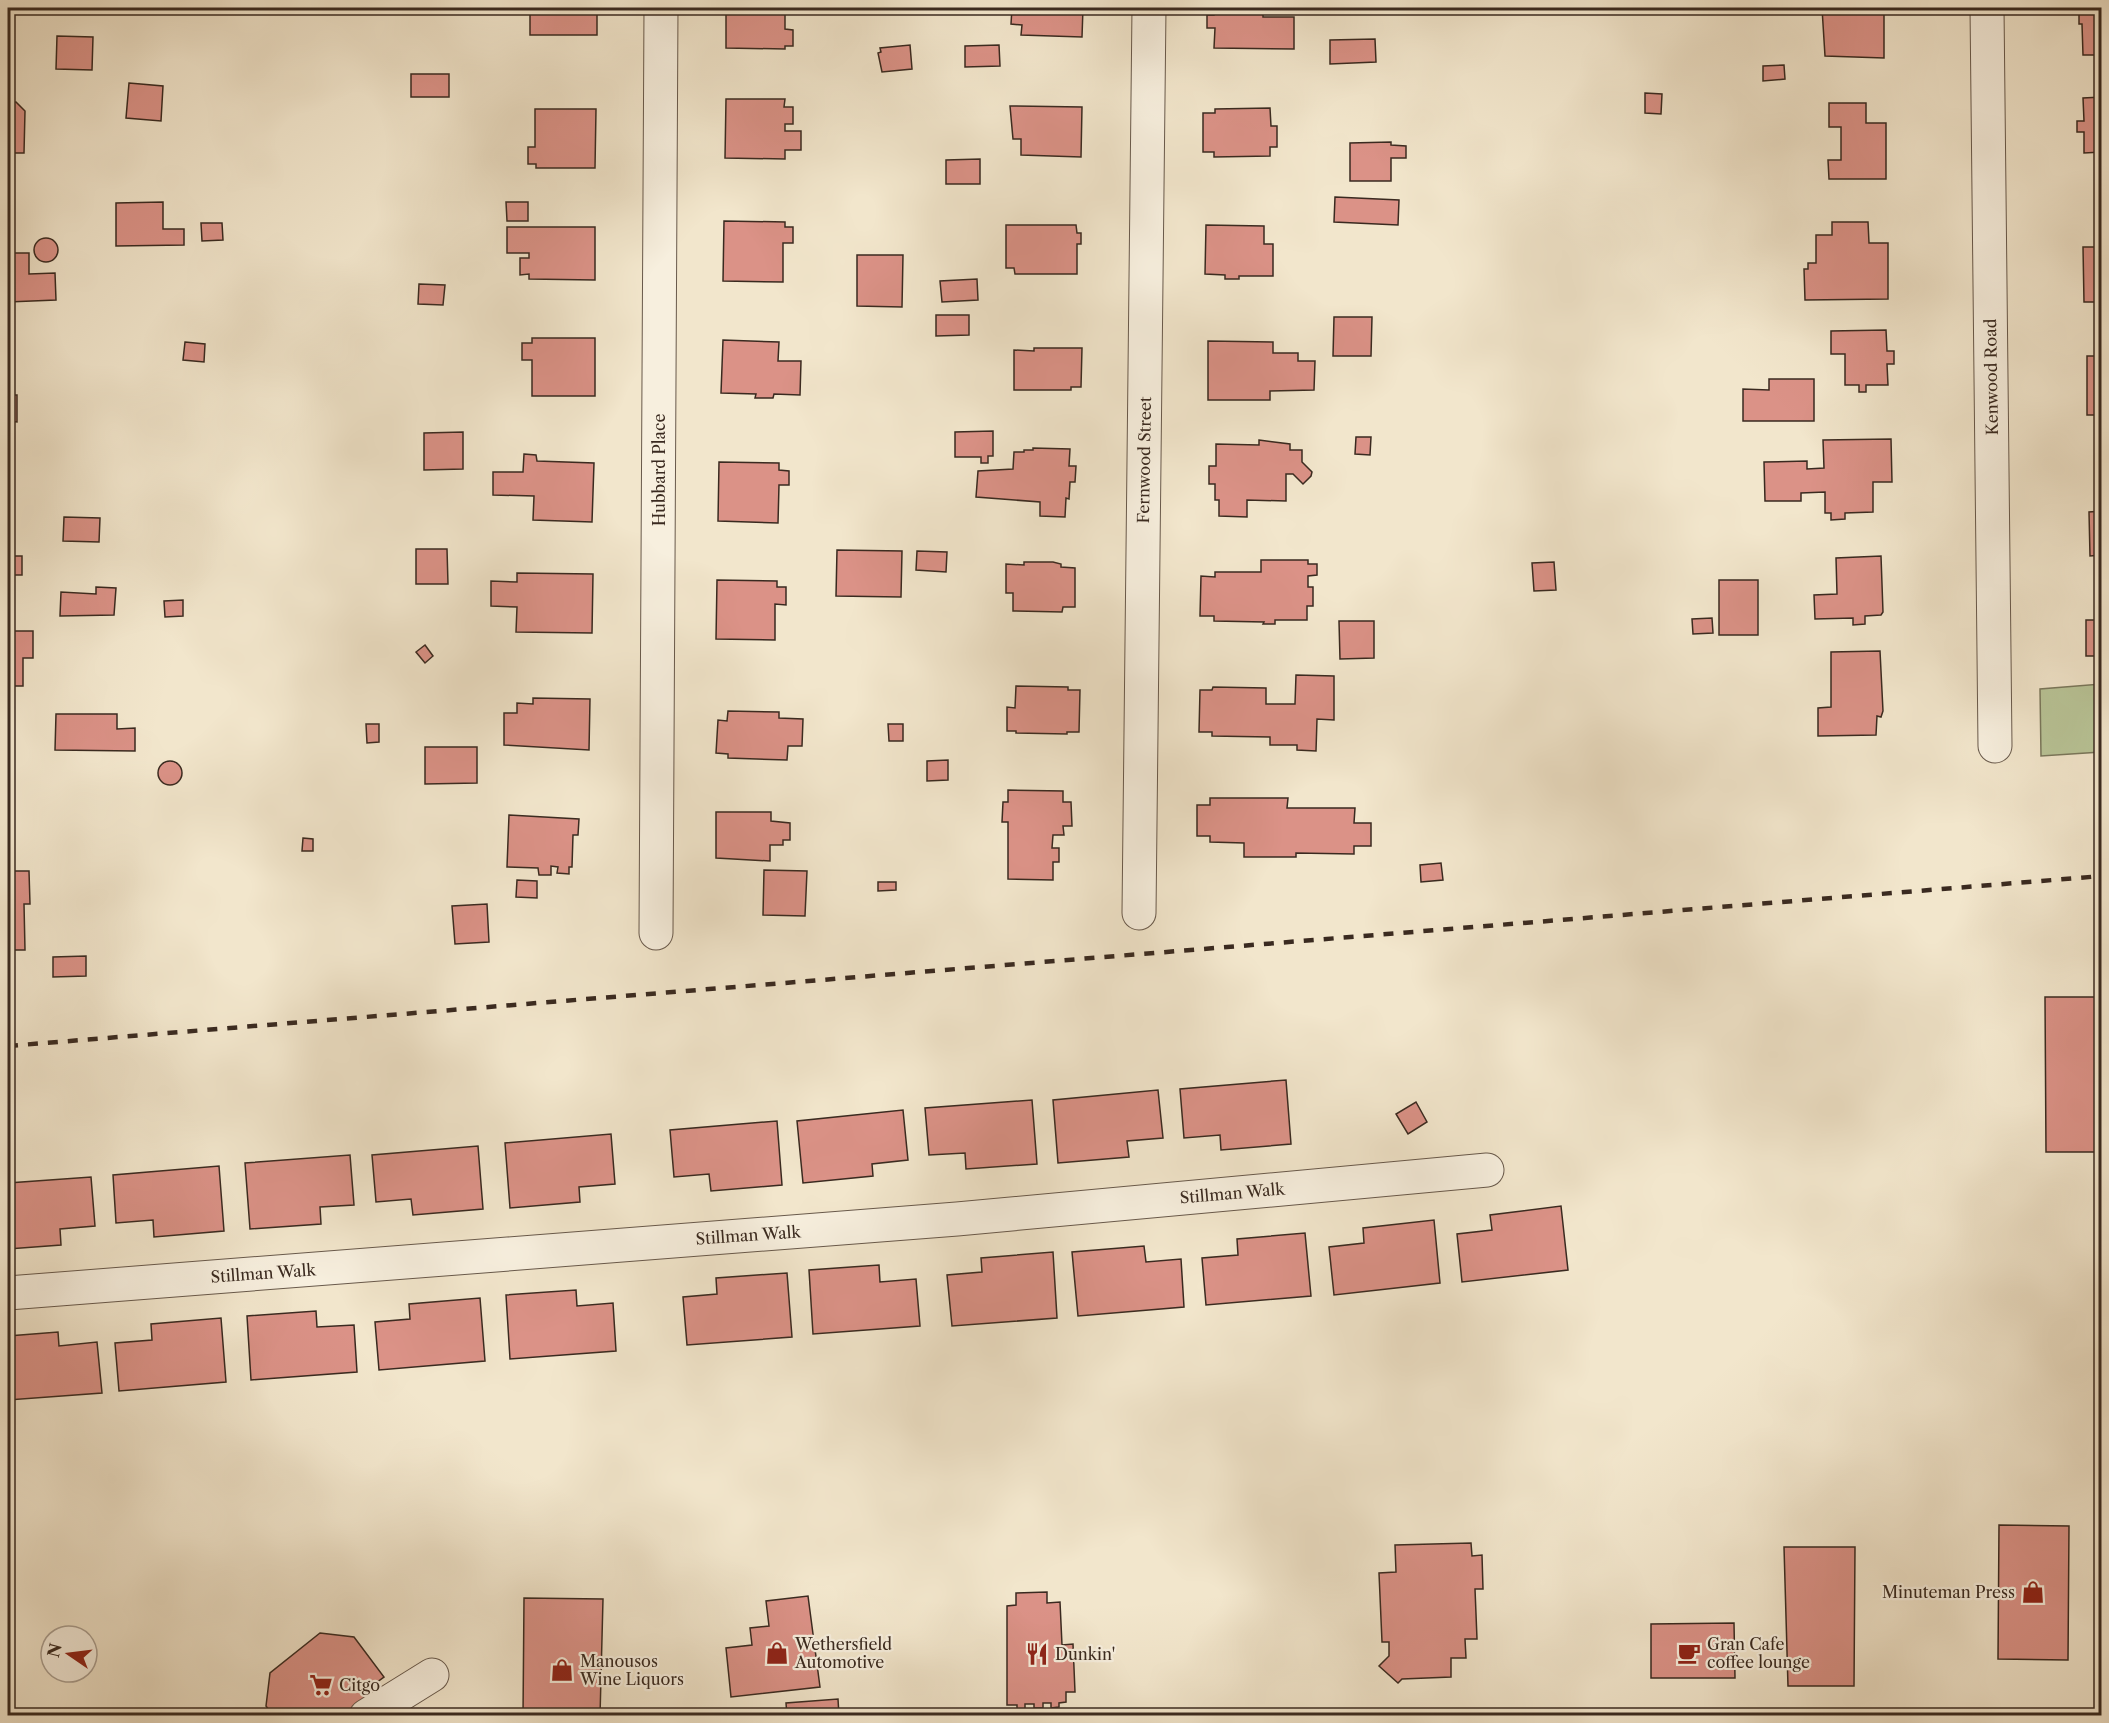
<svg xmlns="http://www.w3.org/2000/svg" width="2109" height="1723" font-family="'Libre Caslon Text',serif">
	<rect width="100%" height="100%" fill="#f2e6cc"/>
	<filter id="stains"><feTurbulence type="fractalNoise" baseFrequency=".00333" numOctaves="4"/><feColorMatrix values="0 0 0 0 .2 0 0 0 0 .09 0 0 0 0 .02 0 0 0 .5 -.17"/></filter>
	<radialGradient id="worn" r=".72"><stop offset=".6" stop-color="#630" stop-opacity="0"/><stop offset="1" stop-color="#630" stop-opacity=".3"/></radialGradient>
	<polygon fill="#b9c598" stroke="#7a785c" stroke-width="1.5" points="2101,684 2101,752 2041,756 2040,689"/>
	<g fill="#db9287" stroke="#3a2a20" stroke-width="1.5">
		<polygon points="12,8 12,30 8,30 8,9"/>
		<polygon points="523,8 597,8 597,35 530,35 530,10 523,10"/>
		<polygon points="726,8 785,8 785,29 793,30 793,46 785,46 785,49 726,48"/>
		<polygon points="1012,8 1083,8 1082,37 1021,35 1022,25 1011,24"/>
		<polygon points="1214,8 1263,8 1263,17 1294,17 1294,49 1214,48 1215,28 1207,28 1207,15 1214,15"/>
		<polygon points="1822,8 1884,8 1884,58 1825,56"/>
		<polygon points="2082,8 2102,8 2102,55 2083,55 2082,24 2079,24 2079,12 2082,13"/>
		<polygon points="57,36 93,37 92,70 56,69"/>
		<polygon points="1375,39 1376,62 1330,64 1330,40"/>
		<polygon points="910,45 912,69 882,72 878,53 881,52 880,48"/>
		<polygon points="999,45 1000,66 965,67 965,46"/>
		<polygon points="1784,65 1785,79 1763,81 1763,66"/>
		<rect x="411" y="74" width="38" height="23"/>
		<polygon points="129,83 163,86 161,121 126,118"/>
		<polygon points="1645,93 1662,94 1661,114 1645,113"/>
		<polygon points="8,96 10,96 10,102 16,102 25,111 24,153 8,153"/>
		<polygon points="2102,97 2102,152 2084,153 2084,132 2077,132 2077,121 2084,121 2083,98"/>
		<polygon points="726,99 785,99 784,107 793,107 793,124 785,124 785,131 801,131 801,150 785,150 785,159 725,158"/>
		<polygon points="1829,103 1866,103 1866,123 1886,123 1886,179 1829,179 1828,160 1841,160 1841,127 1829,127"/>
		<polygon points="1010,106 1082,107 1081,157 1021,155 1021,139 1013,139"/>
		<polygon points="1270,108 1271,126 1277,126 1277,147 1270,147 1270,156 1214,157 1214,152 1203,152 1203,113 1215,113 1215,109"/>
		<polygon points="535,109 596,109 595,168 536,168 536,164 528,164 528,147 535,147"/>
		<polygon points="1391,142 1391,145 1406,146 1406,158 1391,158 1391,181 1350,181 1350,143"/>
		<polygon points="980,159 980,184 946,184 946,160"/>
		<polygon points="1335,197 1399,200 1398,225 1334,222"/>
		<polygon points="163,202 163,229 184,229 184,245 116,246 116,203"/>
		<polygon points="506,202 528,202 528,221 507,221"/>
		<polygon points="724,221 785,222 785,227 793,227 793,243 783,243 783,282 723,281"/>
		<polygon points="1832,222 1868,222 1869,243 1888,243 1888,299 1805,300 1804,269 1808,269 1808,263 1816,263 1816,235 1832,235"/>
		<polygon points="201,223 222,223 223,240 202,241"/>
		<polygon points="1006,225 1076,225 1077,233 1081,233 1081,244 1077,244 1077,274 1015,274 1014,268 1006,268"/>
		<polygon points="1206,225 1264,226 1264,244 1273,244 1273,276 1239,276 1239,279 1225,279 1225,275 1205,274"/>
		<polygon points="507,227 595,227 595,280 529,279 529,274 520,275 520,258 529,258 529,253 507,253"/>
		<circle cx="46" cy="250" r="12"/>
		<polygon points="2083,247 2102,247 2102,302 2084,302"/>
		<polygon points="8,253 29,253 29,274 55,273 56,300 8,302"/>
		<polygon points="857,255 903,255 902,307 857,306"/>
		<polygon points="977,279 978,300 942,302 940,281"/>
		<polygon points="419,284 445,285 443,305 418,304"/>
		<polygon points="936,315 969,315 969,335 936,336"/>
		<polygon points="1334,317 1372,317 1371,356 1333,356"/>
		<polygon points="1886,330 1887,351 1894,351 1894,364 1887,364 1888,385 1866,385 1866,392 1859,392 1859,385 1845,385 1845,354 1831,354 1831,331"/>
		<polygon points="532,338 595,338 595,396 532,396 532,360 522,360 522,343 532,343"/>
		<polygon points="723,340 779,342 778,361 801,361 800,395 774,394 773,398 755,398 756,394 721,393"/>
		<polygon points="1208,341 1273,342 1273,353 1298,353 1298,361 1315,361 1314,390 1270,391 1270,400 1208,400"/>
		<polygon points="185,342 205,344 204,362 183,360"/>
		<polygon points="1034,348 1082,348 1081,387 1071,387 1071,390 1014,390 1014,350 1034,351"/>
		<rect x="2087" y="356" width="15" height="59"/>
		<polygon points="1769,379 1814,379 1814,421 1743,421 1743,389 1769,390"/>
		<polygon points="8,395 17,395 17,422 8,421"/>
		<polygon points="993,431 993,456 988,456 988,463 981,463 981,457 955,457 955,432"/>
		<polygon points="463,432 463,469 424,470 424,433"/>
		<polygon points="1356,437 1371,437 1370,455 1355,454"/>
		<polygon points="1891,439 1892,482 1873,482 1873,512 1845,513 1845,519 1831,520 1831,513 1825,513 1825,492 1801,493 1801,501 1765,501 1764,462 1807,461 1807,469 1824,468 1823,440"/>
		<polygon points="1259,440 1290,444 1290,450 1302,450 1302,462 1312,472 1311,476 1303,484 1293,474 1286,474 1286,501 1247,500 1247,517 1219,516 1219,500 1215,500 1215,484 1209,484 1209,466 1216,466 1216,444 1259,445"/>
		<polygon points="1033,448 1070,449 1069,466 1076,466 1075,482 1070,482 1069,499 1066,498 1065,517 1040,516 1040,502 976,497 978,471 1013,469 1014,452 1024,452 1024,450 1033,450"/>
		<polygon points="524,454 536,455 537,461 594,463 592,522 533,520 534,496 493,495 493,472 523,472"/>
		<polygon points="719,462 779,463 779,470 789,471 789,485 779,485 778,523 718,521"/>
		<polygon points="2102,511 2102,555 2090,556 2089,512"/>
		<polygon points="64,517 100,518 99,542 63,541"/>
		<polygon points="416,549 447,549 448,584 416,584"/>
		<polygon points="837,550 902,551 901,597 836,596"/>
		<polygon points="917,551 947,552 946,572 916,570"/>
		<rect x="8" y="556" width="14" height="19"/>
		<polygon points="1881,556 1883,612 1881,615 1865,616 1865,624 1853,625 1853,618 1815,619 1814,595 1837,594 1836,558"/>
		<polygon points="1261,560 1308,560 1308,564 1317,564 1317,575 1308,576 1308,587 1313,587 1313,606 1307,606 1307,620 1275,620 1275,624 1263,624 1264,622 1214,621 1214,616 1200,616 1201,576 1215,577 1215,572 1261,572"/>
		<polygon points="1024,562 1053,562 1061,564 1061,567 1075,568 1075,607 1063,607 1062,612 1013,611 1013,593 1006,593 1006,564 1024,565"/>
		<polygon points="1554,562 1556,590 1534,591 1532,563"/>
		<polygon points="517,573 593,574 592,633 516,632 517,607 491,606 491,581 517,582"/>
		<polygon points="717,580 777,581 777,587 786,587 786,605 775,604 775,640 716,639"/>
		<rect x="1719" y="580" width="39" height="55"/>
		<polygon points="2099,586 2102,586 2102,656 2086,656 2086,620 2098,620"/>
		<polygon points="96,587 116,588 114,615 60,616 61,592 96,594"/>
		<polygon points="183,600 183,616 165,617 164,601"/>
		<polygon points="1712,618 1713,633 1693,634 1692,619"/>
		<polygon points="1339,621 1374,621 1374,658 1340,659"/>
		<polygon points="8,631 33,631 33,658 23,658 23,686 8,686"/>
		<polygon points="425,645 433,656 425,663 416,652"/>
		<polygon points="1880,651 1883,711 1881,717 1877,716 1876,735 1818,736 1818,708 1831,707 1831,652"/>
		<polygon points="1296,675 1334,676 1334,720 1317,719 1316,751 1297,750 1297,745 1270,745 1270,737 1212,736 1212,732 1199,732 1200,690 1212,690 1213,687 1266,688 1266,704 1295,704"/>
		<polygon points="1016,686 1068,687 1068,690 1080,690 1079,732 1067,732 1067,734 1016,733 1016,731 1007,731 1007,707 1015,708"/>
		<polygon points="533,698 590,699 589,750 504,745 504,713 517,713 517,703 533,704"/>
		<polygon points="728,711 779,712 779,718 803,719 802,746 788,746 787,760 728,758 728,754 716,753 718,720 727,721"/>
		<polygon points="56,714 117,714 117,729 135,728 135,751 55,750"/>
		<polygon points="366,724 379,724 379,742 367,743"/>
		<polygon points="888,724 903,724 903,741 889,741"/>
		<polygon points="425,747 477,747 477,783 425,784"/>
		<polygon points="8,759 14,759 14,777 11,777 11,785 8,785"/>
		<polygon points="948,760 948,780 927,781 927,761"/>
		<circle cx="170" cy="773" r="12"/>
		<polygon points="1008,790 1063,791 1063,802 1071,802 1072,826 1063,826 1064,835 1053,835 1052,848 1059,848 1059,862 1053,862 1053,880 1008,879 1008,822 1002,822 1003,802 1008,802"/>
		<polygon points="1210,798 1288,798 1287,808 1355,808 1354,823 1371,823 1371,846 1354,846 1354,854 1296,853 1296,857 1244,857 1244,843 1210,842 1210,836 1197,836 1197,805 1210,805"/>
		<polygon points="716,812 771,812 771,821 790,823 790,840 783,840 783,845 770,845 770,861 716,858"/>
		<polygon points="509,815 579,819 578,835 573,835 572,867 569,867 569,874 557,873 558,867 551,866 551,875 539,875 538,868 507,867"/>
		<polygon points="303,838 313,839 313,851 302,851"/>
		<polygon points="1441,863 1443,880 1421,882 1420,865"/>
		<polygon points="764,870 807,871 805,916 763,915"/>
		<polygon points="8,871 29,871 30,904 24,904 25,950 8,950"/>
		<polygon points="517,880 537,881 537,898 516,897"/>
		<polygon points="878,882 896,882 896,890 878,891"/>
		<polygon points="487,904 489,942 455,944 452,906"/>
		<polygon points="86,956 86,976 53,977 53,957"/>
		<polygon points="2045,997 2102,997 2102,1152 2046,1152"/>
		<polygon points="1286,1080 1291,1144 1221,1150 1220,1135 1184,1138 1180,1089"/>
		<polygon points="1158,1090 1163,1138 1127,1141 1129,1157 1058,1163 1053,1100"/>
		<polygon points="1032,1100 1037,1164 966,1169 965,1153 929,1155 925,1108"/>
		<polygon points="1416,1102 1427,1122 1408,1134 1396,1114"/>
		<polygon points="903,1110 908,1160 872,1164 873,1176 803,1183 797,1121"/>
		<polygon points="777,1121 782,1185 711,1191 709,1174 674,1177 670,1130"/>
		<polygon points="611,1134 615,1184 579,1187 580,1202 510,1208 505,1143"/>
		<polygon points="478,1146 483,1209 413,1215 411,1199 376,1202 372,1155"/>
		<polygon points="350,1155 354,1205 320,1207 321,1224 250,1229 245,1163"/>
		<polygon points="219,1166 224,1231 154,1237 153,1220 116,1223 113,1175"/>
		<polygon points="91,1177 95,1226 60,1229 61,1245 8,1249 8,1183"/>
		<polygon points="1561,1206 1568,1270 1462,1282 1457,1234 1492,1230 1490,1215"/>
		<polygon points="1434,1220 1440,1283 1334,1295 1329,1247 1364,1243 1363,1228"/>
		<polygon points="1305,1233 1311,1296 1206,1305 1202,1258 1238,1255 1237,1239"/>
		<polygon points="1144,1246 1146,1262 1181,1259 1184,1307 1078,1316 1072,1252"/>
		<polygon points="1053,1252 1057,1318 952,1326 947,1275 982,1272 981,1258"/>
		<polygon points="879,1265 880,1282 916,1279 920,1326 813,1334 809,1270"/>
		<polygon points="787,1273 792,1337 687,1345 683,1297 717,1294 716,1278"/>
		<polygon points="576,1290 577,1306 613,1303 616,1351 510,1359 506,1295"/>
		<polygon points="480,1298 485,1361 379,1370 375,1322 410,1319 409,1304"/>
		<polygon points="316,1311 317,1327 354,1325 357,1372 251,1380 247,1316"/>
		<polygon points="221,1318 226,1382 119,1391 115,1343 152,1340 151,1324"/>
		<polygon points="58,1332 59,1346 97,1342 102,1393 8,1400 8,1336"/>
		<polygon points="1999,1525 2069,1526 2068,1660 1998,1659"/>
		<polygon points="1471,1543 1472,1556 1482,1555 1483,1589 1475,1589 1477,1639 1465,1639 1466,1658 1451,1658 1451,1677 1402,1679 1398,1683 1379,1666 1389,1656 1389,1642 1382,1642 1379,1573 1396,1572 1395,1545"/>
		<polygon points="1784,1547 1855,1547 1854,1686 1788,1686"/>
		<polygon points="1047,1592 1047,1603 1060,1602 1062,1645 1073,1644 1075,1692 1066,1692 1066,1702 1059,1703 1059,1707 1051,1708 1051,1703 1043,1703 1043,1708 1034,1708 1034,1704 1025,1704 1025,1709 1017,1709 1017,1705 1007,1705 1007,1606 1016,1605 1016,1593"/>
		<polygon points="808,1596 820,1687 731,1697 726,1648 752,1645 750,1628 769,1626 766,1601"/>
		<polygon points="524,1598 603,1599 600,1716 523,1716"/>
		<polygon points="1734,1623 1735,1678 1651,1678 1651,1624"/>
		<polygon points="320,1633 354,1637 384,1677 365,1691 370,1697 346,1716 273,1716 266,1706 270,1673"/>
		<polygon points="838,1699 839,1716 787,1716 786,1703"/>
	</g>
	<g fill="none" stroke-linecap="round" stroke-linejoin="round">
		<g stroke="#68594b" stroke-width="35">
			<g id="minor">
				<polyline points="1987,8 1995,746"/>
				<polyline points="1139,913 1149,8"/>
				<polyline points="656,933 661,8"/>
				<polyline points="8,1293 957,1219 1487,1170"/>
				<polyline points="366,1716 432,1675"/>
			</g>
		</g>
		<use href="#minor" stroke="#f7efde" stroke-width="33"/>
		<polyline stroke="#3a2a20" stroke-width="4.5" stroke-dasharray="10 10" stroke-linecap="butt" points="8,1046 2102,876"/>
	</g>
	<defs>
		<g id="shop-bare" transform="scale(1.8)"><path d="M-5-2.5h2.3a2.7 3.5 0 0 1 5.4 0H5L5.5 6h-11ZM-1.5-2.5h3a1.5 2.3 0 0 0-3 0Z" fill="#8f2418" stroke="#f7efde" stroke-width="2.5" paint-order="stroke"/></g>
		<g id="cafe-bare" transform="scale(1.8)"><path d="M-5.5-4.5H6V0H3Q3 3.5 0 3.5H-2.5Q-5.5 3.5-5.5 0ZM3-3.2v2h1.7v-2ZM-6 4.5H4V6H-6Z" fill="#8f2418" stroke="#f7efde" stroke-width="2.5" paint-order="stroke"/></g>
		<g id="restaurant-bare" transform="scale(1.8)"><path d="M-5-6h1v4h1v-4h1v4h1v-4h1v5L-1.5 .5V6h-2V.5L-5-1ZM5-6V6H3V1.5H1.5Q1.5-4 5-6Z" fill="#8f2418" stroke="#f7efde" stroke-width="2.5" paint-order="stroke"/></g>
		<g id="supermarket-bare" transform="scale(1.8)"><path d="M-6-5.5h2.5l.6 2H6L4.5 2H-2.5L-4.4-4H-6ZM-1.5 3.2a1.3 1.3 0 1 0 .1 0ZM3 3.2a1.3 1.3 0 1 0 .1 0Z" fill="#8f2418" stroke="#f7efde" stroke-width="2.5" paint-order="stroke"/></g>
	</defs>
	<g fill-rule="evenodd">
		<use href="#shop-bare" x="2033" y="1592"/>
		<use href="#shop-bare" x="777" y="1653"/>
		<use href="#cafe-bare" x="1689" y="1653"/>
		<use href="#restaurant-bare" x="1037" y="1654"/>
		<use href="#shop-bare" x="562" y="1670"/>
		<use href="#supermarket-bare" x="321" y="1685"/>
	</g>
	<g text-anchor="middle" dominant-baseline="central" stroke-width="4.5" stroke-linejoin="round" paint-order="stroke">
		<g font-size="16" fill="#3a2a20" stroke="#f7efde">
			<text transform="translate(1991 377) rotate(-91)">Kenwood Road</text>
			<text transform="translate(1144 460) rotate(-89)">Fernwood Street</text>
			<text transform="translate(659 470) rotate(-90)">Hubbard Place</text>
			<text transform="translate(1232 1193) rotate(-5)">Stillman Walk</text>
			<text transform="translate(748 1235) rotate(-4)">Stillman Walk</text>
			<text transform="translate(263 1273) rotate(-4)">Stillman Walk</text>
		</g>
		<g font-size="16" fill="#3a2a20" stroke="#f7efde" text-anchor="start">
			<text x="2015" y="1592" text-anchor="end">Minuteman Press</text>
			<text x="795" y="1644">Wethersfield<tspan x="795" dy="18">Automotive</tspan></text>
			<text x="1707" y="1644">Gran Cafe<tspan x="1707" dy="18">coffee lounge</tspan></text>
			<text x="1055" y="1654">Dunkin'</text>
			<text x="580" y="1661">Manousos<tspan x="580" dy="18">Wine Liquors</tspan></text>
			<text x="339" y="1685">Citgo</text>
		</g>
	</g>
	<rect width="2109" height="1723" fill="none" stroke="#f2e6cc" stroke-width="30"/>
	<rect x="9" y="9" width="2091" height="1705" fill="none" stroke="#3a2a20" stroke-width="3"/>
	<rect x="15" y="15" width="2079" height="1693" fill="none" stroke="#3a2a20" stroke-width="1.5"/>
	<g transform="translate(69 1654) rotate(284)"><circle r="28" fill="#f7efde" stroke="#aba092" stroke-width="1.5"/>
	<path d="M0-4.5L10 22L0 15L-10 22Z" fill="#8f2418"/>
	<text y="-9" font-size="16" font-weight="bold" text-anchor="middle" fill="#3a2a20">N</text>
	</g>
	<rect width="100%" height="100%" filter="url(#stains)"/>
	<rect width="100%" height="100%" fill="url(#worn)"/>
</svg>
